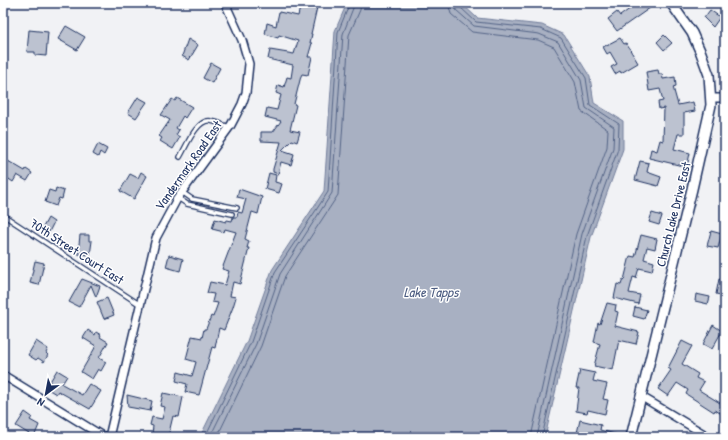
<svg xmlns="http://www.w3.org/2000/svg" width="728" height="440" font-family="'Patrick Hand',sans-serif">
	<rect width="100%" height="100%" fill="#f1f2f5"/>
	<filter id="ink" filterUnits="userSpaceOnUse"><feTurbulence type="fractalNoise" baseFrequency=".025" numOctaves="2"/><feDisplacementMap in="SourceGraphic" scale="8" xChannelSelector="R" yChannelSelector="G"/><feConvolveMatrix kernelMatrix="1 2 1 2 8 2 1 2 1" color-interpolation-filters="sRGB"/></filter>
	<g filter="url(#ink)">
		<polygon fill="#a8b0c2" stroke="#707c9a" points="347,3 461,3 477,18 542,25 564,35 590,77 594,103 623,121 623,149 591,237 545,437 200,437 247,341 272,270 324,191 335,31"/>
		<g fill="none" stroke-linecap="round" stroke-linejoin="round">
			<g stroke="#536386" stroke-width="1">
				<polyline points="448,3 451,14 472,32 538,40 554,47 575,82 581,111 608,130 607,147 576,234 531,437"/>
				<polyline points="454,3 456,10 474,26 539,34 558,42 581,80 586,108 614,127 613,148 582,234 537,437"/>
				<polyline points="459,3 460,7 476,22 541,29 561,38 586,78 590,105 619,124 618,149 587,236 542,437"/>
				<polyline points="205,437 251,342 275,272 328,192 338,32 350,3"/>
				<polyline points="210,437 256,344 280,274 332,193 343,34 355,3"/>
				<polyline points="217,437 261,346 285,276 338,195 349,35 360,10 361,3"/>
			</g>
		</g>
		<g fill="#bcc2d0" stroke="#1b2f5e">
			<polygon points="301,3 318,3 311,34 312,34 310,43 312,43 308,57 312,57 308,75 302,74 301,76 294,104 296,105 290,130 300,132 297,142 292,140 282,150 294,154 291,165 281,162 278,174 273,172 273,169 281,142 261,141 261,132 273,132 281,121 265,117 267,108 277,110 281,95 276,93 278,85 284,87 287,77 291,78 293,65 268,59 270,50 294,54 298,41 279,35 278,38 265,34 267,23 276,26 279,12 298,16"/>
			<polygon points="640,3 657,3 617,31 608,19 617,12 620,16 635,5 636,6"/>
			<polygon points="710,10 720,17 713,27 704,18"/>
			<polygon points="66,26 85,37 77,50 58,39"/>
			<polygon points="29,30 48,32 46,56 35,55 35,52 27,52"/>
			<polygon points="664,35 672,43 664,50 657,42"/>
			<polygon points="620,38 624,44 626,43 638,63 621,73 620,71 615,74 611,67 617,64 610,52 607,54 603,47"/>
			<polygon points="188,39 198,45 189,60 182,56"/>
			<polygon points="211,63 220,68 212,83 203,78"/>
			<polygon points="658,70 659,74 662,74 663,79 675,77 676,86 673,87 678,105 693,102 695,111 684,113 684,134 678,134 674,149 690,153 687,167 649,158 651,149 657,151 660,140 663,141 664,108 659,109 658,102 663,101 660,89 649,91 646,72"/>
			<polygon points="138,97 147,102 136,118 128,113"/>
			<polygon points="177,98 192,107 185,118 183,116 176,128 179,130 176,135 180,137 173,149 160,141 162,138 159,136 170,120 161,115 172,99 175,101"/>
			<polygon points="98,144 107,149 104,155 100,152 98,157 93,154"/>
			<polygon points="8,161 25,171 26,169 32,173 27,181 17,175 13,182 3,175 3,169"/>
			<polygon points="640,161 649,163 647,172 661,177 658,186 635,180"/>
			<polygon points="141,172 147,176 134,199 120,191 130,174 138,178"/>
			<polygon points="269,173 276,175 275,182 282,184 279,193 265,189"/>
			<polygon points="56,188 64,191 62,199 59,198 56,206 45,202 49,190 55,192"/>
			<polygon points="239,189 262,197 258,214 252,212 245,239 249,241 247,248 249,248 240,284 233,282 230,296 236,297 233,307 224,330 219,328 215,348 212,347 199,395 185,392 187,384 176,381 178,372 192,376 196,362 186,359 192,336 202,338 204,329 206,329 211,316 213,317 218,303 212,302 214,294 207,293 210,282 225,285 229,271 222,269 236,232 225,229 224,232 212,229 215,219 226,222 227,220 232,221 233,217 237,217 238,212 242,213 246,199 237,197"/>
			<polygon points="652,213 662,216 659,225 649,222"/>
			<polygon points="48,218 54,222 49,232 42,229"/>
			<polygon points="711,231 722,234 718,248 707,246"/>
			<polygon points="80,235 89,235 89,241 92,241 90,255 78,254"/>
			<polygon points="641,235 657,239 655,249 647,247 644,259 654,262 652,271 639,268 636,278 633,277 629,293 640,295 638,304 614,298 617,284 621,285 623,279 624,280 630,256 635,257"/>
			<polygon points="169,255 183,259 180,271 166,267"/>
			<polygon points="35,261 44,263 39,285 30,283"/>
			<polygon points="82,279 100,286 96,297 91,285 79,307 69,302"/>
			<polygon points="719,279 725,281 725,296 716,294"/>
			<polygon points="696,294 710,297 708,304 695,301"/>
			<polygon points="107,298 114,315 104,319 97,302"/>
			<polygon points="607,303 616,305 615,311 618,312 615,326 639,332 636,344 619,340 613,370 594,366 600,344 594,342 598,323 600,324"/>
			<polygon points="635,307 647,310 644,319 633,316"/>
			<polygon points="713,325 722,331 712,349 703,344"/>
			<polygon points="88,330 95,335 96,332 101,335 100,337 108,342 99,358 106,362 101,371 98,369 92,379 81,372 96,346 83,338"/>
			<polygon points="36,341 48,349 46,353 48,355 44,362 38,358 36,360 28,355"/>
			<polygon points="682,341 692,346 682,364 698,374 696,378 704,382 699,390 725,406 725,416 715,410 714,412 686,394 688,390 677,383 668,396 658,389 671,370 668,368"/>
			<polygon points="57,370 67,376 62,384 82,395 89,384 101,391 90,409 58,391 56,394 46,388"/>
			<polygon points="580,370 595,373 593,381 607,384 603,399 608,400 605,414 588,410 587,413 576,411 579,388 576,388"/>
			<polygon points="163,393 183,397 179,417 173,416 168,437 152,435 153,426 150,425 152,417 162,419 165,407 160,406"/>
			<polygon points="127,395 152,401 150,411 128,407"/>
			<polygon points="25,412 32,417 30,420 39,425 34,437 16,426"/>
			<polygon points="580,420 601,425 600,430 619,435 619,437 594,437 577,433"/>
		</g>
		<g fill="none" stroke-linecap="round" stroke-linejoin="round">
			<g stroke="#1b2f5e" stroke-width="6">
				<g id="lane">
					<path d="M180,157C186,147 197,118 211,121C217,122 224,125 229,127"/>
					<polyline points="182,192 192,199 237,208"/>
					<polyline points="178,198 187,204 232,214"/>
					<polyline points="3,215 139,304"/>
				</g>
			</g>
			<g stroke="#1b2f5e" stroke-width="10">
				<g id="street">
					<polyline points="711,98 725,98"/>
					<polyline points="3,375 104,437"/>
					<polyline points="642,397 709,437"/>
					<polyline points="109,437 156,238 177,199 231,125 242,104 246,93 249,64 242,40 225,3"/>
				</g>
			</g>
			<g stroke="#1b2f5e" stroke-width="12">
				<polyline id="secondary" points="631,437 692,189 711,105 709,75 701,53 692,33 671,3"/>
			</g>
			<use href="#lane" stroke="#fff" stroke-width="3.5"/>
			<use href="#street" stroke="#fff" stroke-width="7"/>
			<use href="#secondary" stroke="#fff" stroke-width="9"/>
		</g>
	</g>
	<g text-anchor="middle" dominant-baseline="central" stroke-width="3" stroke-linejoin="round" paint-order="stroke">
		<g font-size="13" fill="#1b2f5e" stroke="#fff">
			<text transform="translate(188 165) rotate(-55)">Vandermark Road East</text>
			<text transform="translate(673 214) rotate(-76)">Church Lake Drive East</text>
			<text transform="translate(77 251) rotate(33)">70th Street Court East</text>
		</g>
		<g font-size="14" font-style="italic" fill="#4c5c81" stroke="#fff">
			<text x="431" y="291">Lake Tapps</text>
		</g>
	</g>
	<rect width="728" height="440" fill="none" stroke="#fff" stroke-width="16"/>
	<rect x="8" y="8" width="712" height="424" fill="none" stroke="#1b2f5e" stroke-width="1.5" filter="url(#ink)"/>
	<g transform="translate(46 394) rotate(212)" stroke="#ffffff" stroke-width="3" paint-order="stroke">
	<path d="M0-3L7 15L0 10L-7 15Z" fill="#1b2f5e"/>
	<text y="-6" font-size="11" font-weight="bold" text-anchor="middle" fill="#1b2f5e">N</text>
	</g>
</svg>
